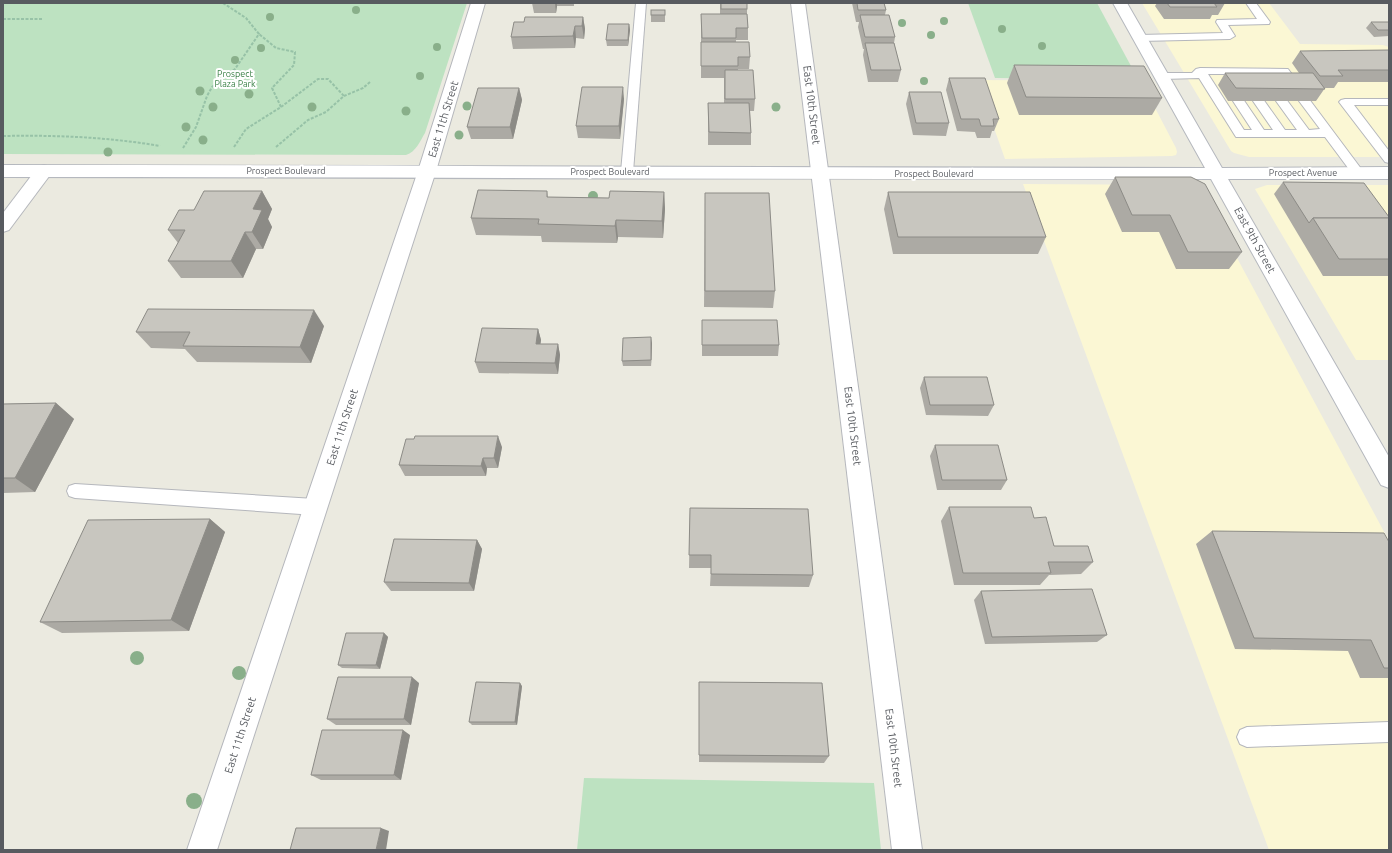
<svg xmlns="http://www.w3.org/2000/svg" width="1392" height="853" font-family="Ubuntu,sans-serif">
	<rect width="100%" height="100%" fill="#ebeae0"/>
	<g fill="#fbf7d4">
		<polygon points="1142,3 1269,3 1300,44 1383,45 1389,47 1389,157 1249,157 1234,153 1231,151"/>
		<polygon points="977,80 1141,81 1176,148 1177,152 1176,155 1172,156 1005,159"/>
		<polygon points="1023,184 1192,185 1200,189 1389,541 1389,850 1269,850"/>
		<polygon points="1267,185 1389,185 1389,360 1356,360 1255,189"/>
	</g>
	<g fill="#bde2c1">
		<path d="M3,3H467L425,133C420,141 416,152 406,155L3,154Z"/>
		<polygon points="968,3 1097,3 1138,79 995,78"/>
		<polygon points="584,778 874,783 881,850 577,850"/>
	</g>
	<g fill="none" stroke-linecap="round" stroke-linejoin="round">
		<g stroke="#b5b7bc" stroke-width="2">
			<g id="service">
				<polygon points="636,3 646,3 633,172 631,175 623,175 621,172"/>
				<polygon points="1246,3 1256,3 1270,22 1269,24 1228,25 1235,36 1230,39 1140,41 1135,38 1140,35 1223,33 1216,22 1217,20 1257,19"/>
				<polygon points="1200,68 1288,69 1300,85 1298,87 1290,87 1281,74 1208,74 1244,130 1252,130 1233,101 1235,99 1243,99 1264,130 1273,130 1253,101 1255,99 1263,99 1285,130 1297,130 1276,101 1278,99 1286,99 1309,130 1320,129 1299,101 1301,99 1309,99 1362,170 1364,173 1362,176 1354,176 1325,137 1236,137 1199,78 1162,79 1156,76 1162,73 1192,73 1196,69"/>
				<polygon points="1345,99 1389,99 1389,105 1354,105 1389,151 1389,163 1385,162 1339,102 1341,100"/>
				<polygon points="75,484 315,499 321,502 324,507 321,512 315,515 75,498 69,496 67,491 69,486"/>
				<polygon points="1389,722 1389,742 1247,747 1240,744 1237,737 1240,730 1247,727"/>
			</g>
		</g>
		<g stroke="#b5b7bc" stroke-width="2">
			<g id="minor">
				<polygon points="471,3 485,3 436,171 217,850 187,850 418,171"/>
				<polygon points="791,3 805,3 922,850 892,850"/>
				<polygon points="44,165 50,167 53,171 9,230 3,232 3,213 38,167"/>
			</g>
		</g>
		<g stroke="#b5b8be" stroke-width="2">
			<path id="secondary" d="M1113,3H1127L1222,168L1389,167V179H1228L1389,457V488L1381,485L1211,179C808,180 406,177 3,177V165C404,165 804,168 1205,168Z"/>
		</g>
		<g stroke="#97c2a7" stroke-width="2" stroke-dasharray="3 1.5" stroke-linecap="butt">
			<polyline points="3,19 43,19"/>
			<polyline points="281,107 318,79 328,79 344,96"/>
			<path d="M3,136C56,135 108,137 160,146"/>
			<polyline points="234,147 246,129 281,107 272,88 294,65 295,52 276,48 259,34"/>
			<polyline points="276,147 308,120 326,112 344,96 363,88 370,82"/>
			<polyline points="183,148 196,127 207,96 212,87 235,69 259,34 246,18 223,3"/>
		</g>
		<use href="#service" fill="#fff" fill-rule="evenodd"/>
		<use href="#minor" fill="#fff" fill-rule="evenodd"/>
		<use href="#secondary" fill="#fff" fill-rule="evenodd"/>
	</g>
	<g fill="#89af8a">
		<circle cx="356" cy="10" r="4"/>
		<circle cx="270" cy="17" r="4"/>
		<circle cx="944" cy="21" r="4"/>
		<circle cx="902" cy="23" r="4"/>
		<circle cx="1002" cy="29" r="4"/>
		<circle cx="931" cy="35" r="4"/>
		<circle cx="1042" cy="46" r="4"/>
		<circle cx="437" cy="47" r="4"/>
		<circle cx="261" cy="48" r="4"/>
		<circle cx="235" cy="60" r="4"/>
		<circle cx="237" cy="76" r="4"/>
		<circle cx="420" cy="76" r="4"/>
		<circle cx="924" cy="81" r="4"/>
		<circle cx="200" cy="91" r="4.5"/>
		<circle cx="249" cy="94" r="4.5"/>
		<circle cx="467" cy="106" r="4.5"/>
		<circle cx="213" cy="107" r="4.5"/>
		<circle cx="312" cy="107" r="4.5"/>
		<circle cx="776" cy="107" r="4.5"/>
		<circle cx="406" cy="111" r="4.5"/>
		<circle cx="186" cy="127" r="4.5"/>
		<circle cx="459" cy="135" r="4.5"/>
		<circle cx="203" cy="140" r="4.5"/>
		<circle cx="108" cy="152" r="4.5"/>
		<circle cx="593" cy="196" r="5"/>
		<circle cx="137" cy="658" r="7"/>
		<circle cx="239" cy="673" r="7"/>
		<circle cx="194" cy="801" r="8"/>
	</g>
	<g fill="#acaaa4">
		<polygon points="532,3 574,3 574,6 557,6 556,13 534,13"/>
		<polygon points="720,3 747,3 747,14 748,28 748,40 736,40 736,42 750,57 749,69 738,69 738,70 755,99 754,111 750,111 751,133 751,145 708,145 708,103 724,103 724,78 701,78 701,14 720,14"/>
		<polygon points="852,3 884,3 886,10 885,15 895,37 894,43 901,70 898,82 868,82 863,55 864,49 863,49 858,27 859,22 856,22"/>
		<polygon points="1157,3 1225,3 1218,15 1212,15 1210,19 1164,19 1155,6"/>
		<polygon points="665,10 665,22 651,22 651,15"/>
		<polygon points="583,17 585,29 584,39 576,38 575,48 513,49 511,37 524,22"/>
		<polygon points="1371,22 1389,23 1389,36 1374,37 1366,28"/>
		<polygon points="629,24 630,30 628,46 607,46 606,40"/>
		<polygon points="1389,50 1389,82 1338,82 1334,88 1325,88 1316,101 1228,101 1218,85 1225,73 1299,73 1292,63 1300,51"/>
		<polygon points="1014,65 1162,98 1152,115 1019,115 1007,83"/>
		<polygon points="949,78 999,119 994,131 992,131 990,138 977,138 975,132 957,131 946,90"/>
		<polygon points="519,88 522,100 513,139 471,139 467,127"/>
		<polygon points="909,92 949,123 946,136 913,135 906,104"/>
		<polygon points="624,99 620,139 578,138 576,126"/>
		<polygon points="1115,177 1242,252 1229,269 1176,269 1159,232 1122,232 1105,194"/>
		<polygon points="1283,182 1389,217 1389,276 1323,276 1274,194"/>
		<polygon points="262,191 272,209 268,219 272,227 263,249 256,249 243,278 181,278 168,261 178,243 168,230 194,210"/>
		<polygon points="547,191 548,197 609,198 664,192 665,209 663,238 618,237 617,243 542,242 541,236 476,235 471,218"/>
		<polygon points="888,192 1046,237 1038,254 893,254 884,209"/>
		<polygon points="705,193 775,291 773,308 704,307"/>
		<polygon points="702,320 779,345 778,356 702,356"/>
		<polygon points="324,326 311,363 197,362 185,349 151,348 136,332"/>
		<polygon points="538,329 541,340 540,344 558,344 560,355 558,374 479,373 475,362"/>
		<polygon points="652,343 651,366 623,366 622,361"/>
		<polygon points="924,377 994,405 988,416 926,415 920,388"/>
		<polygon points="56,403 74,419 35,492 3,493 3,404"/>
		<polygon points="935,445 1007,480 1001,490 937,490 930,456"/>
		<polygon points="502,447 498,468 487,468 486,476 405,476 399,465"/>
		<polygon points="949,507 1034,518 1054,546 1093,562 1081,574 1049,575 1040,585 954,585 941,521"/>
		<polygon points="690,508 813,575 809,587 710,586 711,568 689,568"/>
		<polygon points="210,519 225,532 189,631 62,633 40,622"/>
		<polygon points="1212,531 1389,542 1389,678 1360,678 1348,651 1235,649 1196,544"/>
		<polygon points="477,540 482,549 474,591 391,591 384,582"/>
		<polygon points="981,591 1107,635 1097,642 985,644 974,600"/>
		<polygon points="384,633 388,637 380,669 342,668 338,665"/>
		<polygon points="699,682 829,756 824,763 699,762"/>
		<polygon points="419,683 411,725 336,725 327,719"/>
		<polygon points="522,686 517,725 472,725 469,722"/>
		<polygon points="410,735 401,780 321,780 311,775"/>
	</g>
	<g fill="#8c8b86">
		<polygon points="555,3 557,3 557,6 556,13"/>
		<polygon points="583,17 585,29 584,39 582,26"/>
		<polygon points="629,24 630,30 628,46 628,40"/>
		<polygon points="575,26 576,38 575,48 573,36"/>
		<polygon points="623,87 624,99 620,139 619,126"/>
		<polygon points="519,88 522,100 513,139 510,127"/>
		<polygon points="262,191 272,209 268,219 272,227 263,249 252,232 253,209"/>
		<polygon points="664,192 665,209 663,238 662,221"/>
		<polygon points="616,220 618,237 617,243 615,226"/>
		<polygon points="245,232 256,249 243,278 231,261"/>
		<polygon points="314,310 324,326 311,363 300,347"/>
		<polygon points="538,329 541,340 539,355 536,344"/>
		<polygon points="651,337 652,343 651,366"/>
		<polygon points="558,344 560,355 558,374 555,363"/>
		<polygon points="56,403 74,419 35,492 15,478"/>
		<polygon points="498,436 502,447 498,468 494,458"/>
		<polygon points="483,458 487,468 486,476 481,466"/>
		<polygon points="210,519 225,532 189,631 171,620"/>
		<polygon points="477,540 482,549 474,591 469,583"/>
		<polygon points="384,633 388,637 380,669 376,665"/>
		<polygon points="412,677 419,683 411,725 404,719"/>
		<polygon points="520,683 522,686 517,725 515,722"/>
		<polygon points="403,730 410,735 401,780 394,775"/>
		<polygon points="381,828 389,831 386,850 376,850"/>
	</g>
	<g fill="#c8c6bf" stroke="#8c8b86">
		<rect x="721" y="3" width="26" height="6"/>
		<polygon points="857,3 884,3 886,10 858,10"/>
		<polygon points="1167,3 1214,3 1217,7 1170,7"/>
		<rect x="651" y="10" width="14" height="5"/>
		<polygon points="701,14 747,14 748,28 736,28 736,38 702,38"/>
		<polygon points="860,15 889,15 895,37 865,37"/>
		<polygon points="525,17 583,17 582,26 575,26 573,36 511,37 514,22 524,22"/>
		<polygon points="1371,22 1388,22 1389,23 1389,30 1378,30"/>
		<polygon points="608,24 629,24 628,40 606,40"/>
		<polygon points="701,42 749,42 750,57 738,57 738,66 701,66"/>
		<polygon points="865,43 894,43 901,70 871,70"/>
		<polygon points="1389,50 1389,70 1338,70 1343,76 1320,76 1300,51"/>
		<polygon points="1014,65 1144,66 1162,98 1026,97"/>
		<polygon points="725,70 753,70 755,99 725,99"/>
		<polygon points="1225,73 1313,73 1325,89 1236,88"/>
		<polygon points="949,78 985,78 999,119 993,119 994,126 981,126 979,119 961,119"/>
		<polygon points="582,87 623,87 619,126 576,126"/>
		<polygon points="478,88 519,88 510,127 467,127"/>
		<polygon points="909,92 941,92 949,123 916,123"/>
		<polygon points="708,103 749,103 751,133 709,132"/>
		<polygon points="1115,177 1191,177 1205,184 1242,252 1188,252 1170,215 1132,215"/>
		<polygon points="1283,182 1364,183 1389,217 1389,218 1313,218 1309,223"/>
		<polygon points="478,190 547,191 547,197 609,198 610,191 664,192 662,221 616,220 615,226 538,224 539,219 471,218"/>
		<polygon points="204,191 262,191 253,209 262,210 252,232 245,232 231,261 168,261 185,230 168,230 179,210 194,210"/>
		<polygon points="888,192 1030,192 1046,237 898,237"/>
		<polygon points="705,193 769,193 775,291 705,291"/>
		<polygon points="1313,218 1389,218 1389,259 1339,259"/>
		<polygon points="148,309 314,310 300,347 183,346 190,332 136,332"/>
		<polygon points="702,320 777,320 779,345 702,345"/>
		<polygon points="482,328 538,329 536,344 558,344 555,363 475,362"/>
		<polygon points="651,337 651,360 622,361 623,338"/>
		<polygon points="924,377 987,377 994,405 930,405"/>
		<polygon points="56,403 15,478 3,478 3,404"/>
		<polygon points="415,436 498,436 494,458 483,458 481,466 399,465 406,439 414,439"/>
		<polygon points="935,445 998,445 1007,480 942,480"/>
		<polygon points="949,507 1031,507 1034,518 1046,517 1054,546 1088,546 1093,562 1048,562 1051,573 963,573"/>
		<polygon points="690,508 808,509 813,575 711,574 711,555 689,555"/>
		<polygon points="210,519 171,620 40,622 88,520"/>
		<polygon points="1212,531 1384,533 1389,542 1389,668 1384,668 1371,640 1254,638"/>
		<polygon points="394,539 477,540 469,583 384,582"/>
		<polygon points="1092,589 1107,635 992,637 981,591"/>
		<polygon points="346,633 384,633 376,665 338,665"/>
		<polygon points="338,677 412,677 404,719 327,719"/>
		<polygon points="476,682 520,683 515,722 469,722"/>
		<polygon points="699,682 822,683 829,756 699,755"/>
		<polygon points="322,730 403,730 394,775 311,775"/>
		<polygon points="296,828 381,828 376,850 290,850"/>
	</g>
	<g text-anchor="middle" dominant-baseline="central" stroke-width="4" stroke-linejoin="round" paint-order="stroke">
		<g font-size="9" fill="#387f44" stroke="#fff">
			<text x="235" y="74">Prospect<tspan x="235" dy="10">Plaza Park</tspan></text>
		</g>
		<g font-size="9" fill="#585b60" stroke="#fff">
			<text x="286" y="171">Prospect Boulevard</text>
			<text x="610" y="172">Prospect Boulevard</text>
			<text x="1303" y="173">Prospect Avenue</text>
			<text x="934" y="174">Prospect Boulevard</text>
		</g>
		<g font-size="11" fill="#585b60" stroke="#fff">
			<text transform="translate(812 105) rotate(83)">East 10th Street</text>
			<text transform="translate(443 119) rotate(-73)">East 11th Street</text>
			<text transform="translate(1255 240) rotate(61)">East 9th Street</text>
			<text transform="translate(853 426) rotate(83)">East 10th Street</text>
			<text transform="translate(342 427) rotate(-72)">East 11th Street</text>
			<text transform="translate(240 735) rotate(-72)">East 11th Street</text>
			<text transform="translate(894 748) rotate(83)">East 10th Street</text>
		</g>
	</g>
	<rect width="1392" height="853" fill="none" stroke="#585b60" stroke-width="8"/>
</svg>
